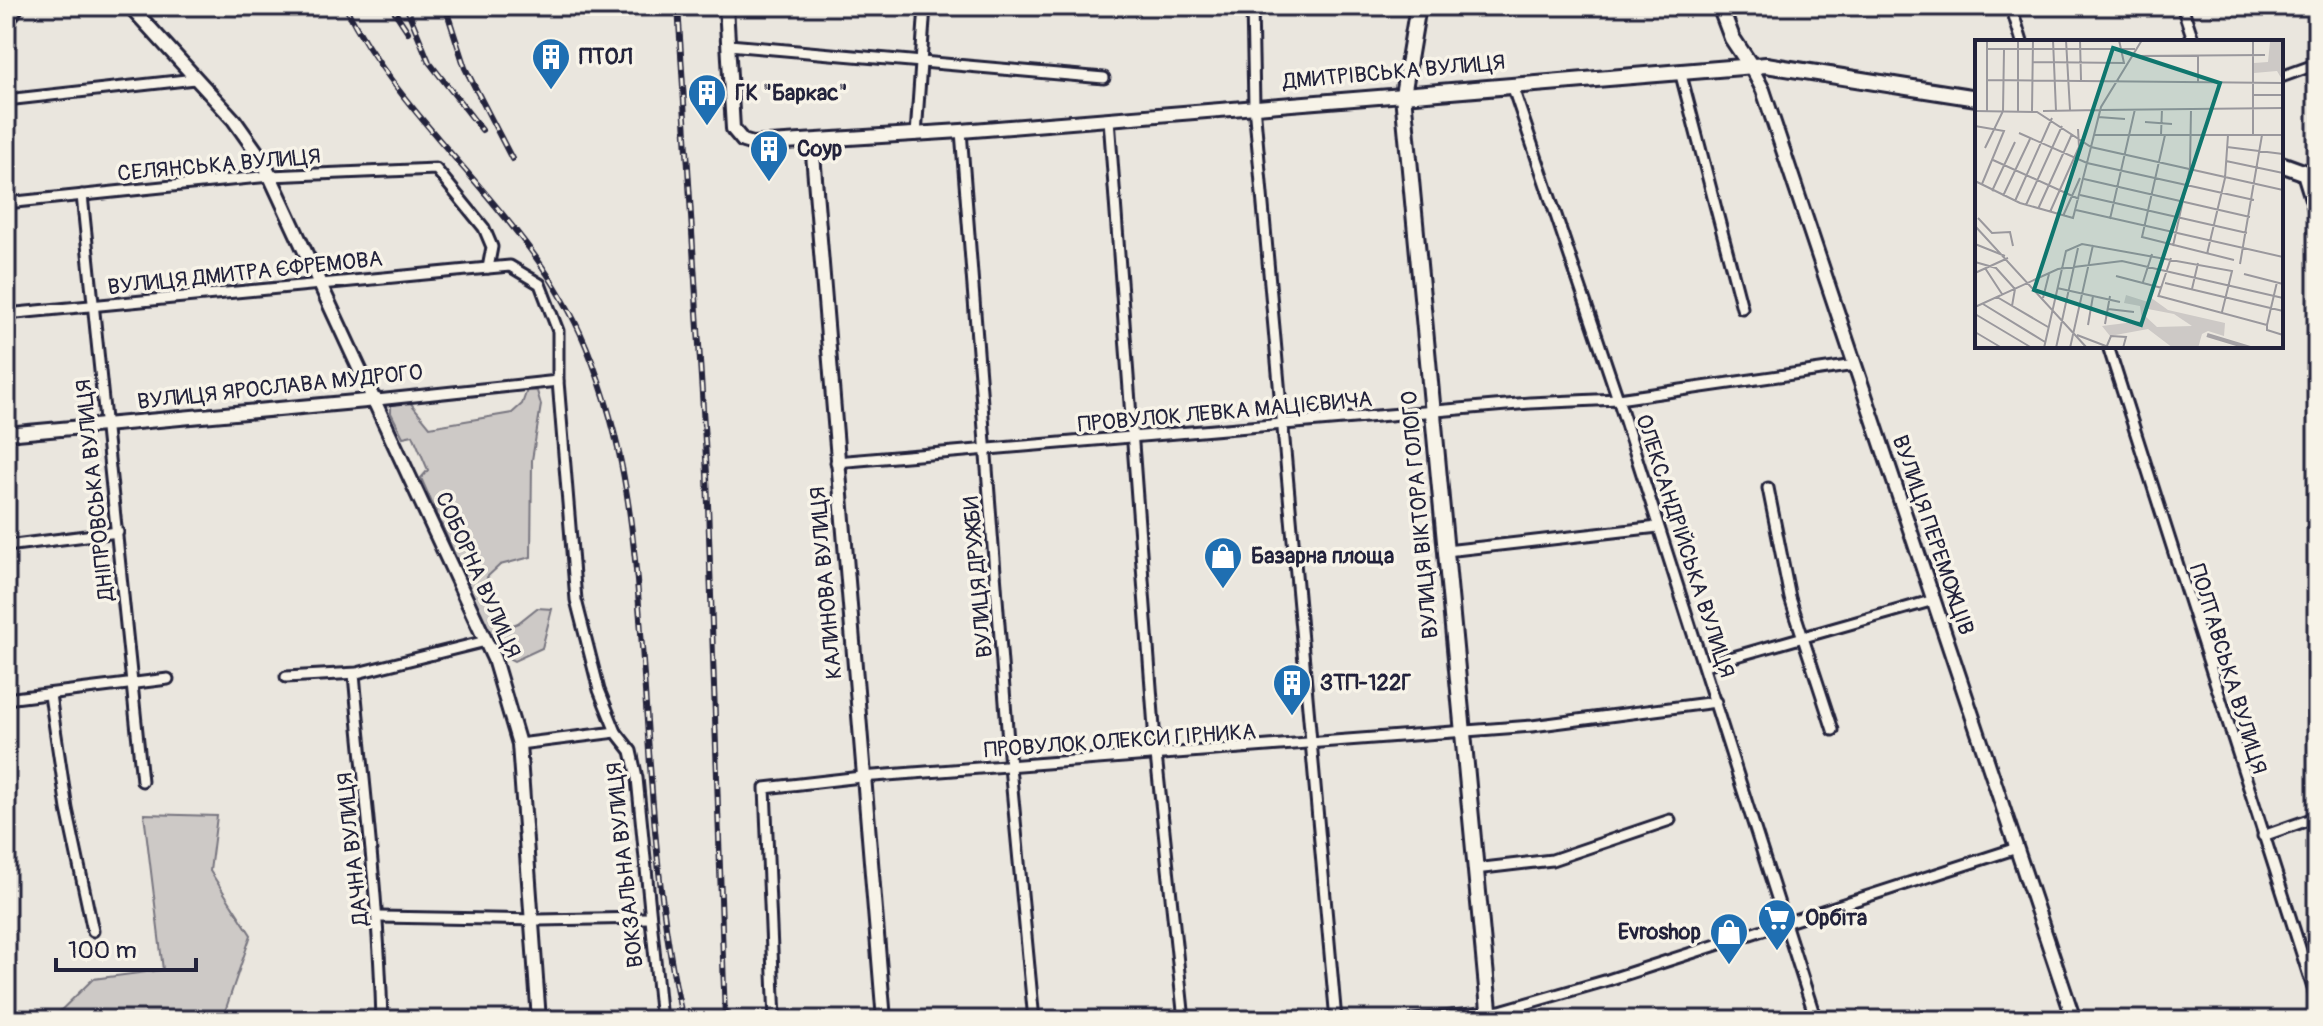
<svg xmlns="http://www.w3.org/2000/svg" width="2323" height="1026" font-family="Pangolin,sans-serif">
	<rect width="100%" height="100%" fill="#eae6de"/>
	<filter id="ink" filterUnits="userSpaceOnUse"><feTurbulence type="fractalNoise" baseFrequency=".0125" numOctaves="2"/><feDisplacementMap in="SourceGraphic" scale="16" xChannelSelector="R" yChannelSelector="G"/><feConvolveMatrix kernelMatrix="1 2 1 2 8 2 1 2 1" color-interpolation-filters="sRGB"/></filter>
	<g filter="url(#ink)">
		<g fill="#cdc9c6" stroke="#787680" stroke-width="2">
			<polygon points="527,390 537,391 541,405 532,460 531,557 500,565 487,577 505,628 518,623 537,608 552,609 542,648 514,661 500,654 489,632 421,478 428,470 413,435 403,437 391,413 391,404 409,401 430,427 512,413 522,404"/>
			<polygon points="144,814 217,816 210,871 251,935 222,1020 51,1020 93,979 163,970"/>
		</g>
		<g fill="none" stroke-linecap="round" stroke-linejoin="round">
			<g stroke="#22223b" stroke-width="15">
				<g id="minor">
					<polyline points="1252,6 1254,105 1336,1020"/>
					<polyline points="2011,6 2022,42"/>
					<polyline points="2182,6 2194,42"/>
					<polyline points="2315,6 2317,12"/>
					<polyline points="729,45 1104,78"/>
					<polyline points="1680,71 1742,308"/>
					<polyline points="2281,77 2317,64"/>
					<polyline points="1512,85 1618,399 1816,1020"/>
					<polyline points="6,100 195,79"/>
					<polyline points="1109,119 1156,755 1184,1020"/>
					<polyline points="961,131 1010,767 1034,1020"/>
					<polyline points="916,135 925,6"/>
					<polyline points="2302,172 2317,220"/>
					<polyline points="82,195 142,781"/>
					<polyline points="6,203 270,176 436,169 484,228 492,247 488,268 510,266 540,284 558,331 558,381 576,600 599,690 616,732 631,751 637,778 661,1020"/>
					<polyline points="6,314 488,268"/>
					<polyline points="2108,346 2317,1001"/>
					<polyline points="377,400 558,381"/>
					<polyline points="836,462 1530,403 1618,399 1855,365"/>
					<polyline points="1768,488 1790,598 1833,730"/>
					<polyline points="6,546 118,532"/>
					<polyline points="1446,551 1658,527"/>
					<polyline points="1705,665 1934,600"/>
					<path d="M354,674C364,789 379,904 382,1020"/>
					<polyline points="286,677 357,673 486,641"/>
					<polyline points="50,695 67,809 93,931"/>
					<polyline points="6,699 168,679"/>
					<polyline points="519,744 616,732"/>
					<polyline points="2263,836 2317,817"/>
					<polyline points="1475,869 1552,860 1670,820"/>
					<polyline points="380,917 539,920 648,918"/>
					<polyline points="775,1020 765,788 861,777 1532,726 1716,702"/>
					<polyline points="1413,1020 1500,1011 1608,980 2017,848"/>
				</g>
			</g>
			<g stroke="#22223b" stroke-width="18">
				<g id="tertiary">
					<polyline points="130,6 234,120 263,161 494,659 519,744 539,1020"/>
					<polyline points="726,6 733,129 743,141 753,144 961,131 1403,95"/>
					<polyline points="6,24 17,6"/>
					<polyline points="1750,65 1763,90 2074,1020"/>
					<polyline points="812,142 884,1020"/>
					<polyline points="6,434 377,400"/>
				</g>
			</g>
			<g stroke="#22223b" stroke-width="20">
				<g id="secondary">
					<polyline points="1720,6 1732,38 1750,65"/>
					<polyline points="1403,95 1766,65 1977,98"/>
					<polyline points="2281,164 2317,177"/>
				</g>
			</g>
			<g stroke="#22223b" stroke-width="20">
				<polyline id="primary" points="1418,6 1403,95 1490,1020"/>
			</g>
			<use href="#minor" stroke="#f7f3e8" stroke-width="9"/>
			<use href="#tertiary" stroke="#f7f3e8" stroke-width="12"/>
			<use href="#secondary" stroke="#f7f3e8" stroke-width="14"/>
			<use href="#primary" stroke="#f7f3e8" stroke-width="14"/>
			<g stroke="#22223b" stroke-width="6">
				<g id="rail">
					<path d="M345,6C408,132 531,214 586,346C627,446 635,540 642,647C651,772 655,898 683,1020"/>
					<polyline points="391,6 408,32"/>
					<polyline points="406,6 429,62 482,130"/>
					<polyline points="445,6 465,68 512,159"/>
					<polyline points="678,6 707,474 725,1020"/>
				</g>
			</g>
			<use href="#rail" stroke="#f7f3e8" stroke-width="3" stroke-dasharray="9" stroke-linecap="butt"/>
		</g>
	</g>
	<defs>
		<g id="building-pin" transform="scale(2)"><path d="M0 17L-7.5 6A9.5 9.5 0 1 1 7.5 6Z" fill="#1f6fb2" stroke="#f7f3e8"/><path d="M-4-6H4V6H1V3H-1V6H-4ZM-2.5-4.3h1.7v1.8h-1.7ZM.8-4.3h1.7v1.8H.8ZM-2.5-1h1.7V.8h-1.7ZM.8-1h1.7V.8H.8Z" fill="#fff"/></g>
		<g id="shop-pin" transform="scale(2)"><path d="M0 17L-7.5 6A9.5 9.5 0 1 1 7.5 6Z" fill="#1f6fb2" stroke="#f7f3e8"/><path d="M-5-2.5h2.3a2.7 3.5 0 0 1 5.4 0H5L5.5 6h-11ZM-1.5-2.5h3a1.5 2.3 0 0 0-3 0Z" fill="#fff"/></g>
		<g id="supermarket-pin" transform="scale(2)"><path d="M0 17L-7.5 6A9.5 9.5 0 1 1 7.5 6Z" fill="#1f6fb2" stroke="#f7f3e8"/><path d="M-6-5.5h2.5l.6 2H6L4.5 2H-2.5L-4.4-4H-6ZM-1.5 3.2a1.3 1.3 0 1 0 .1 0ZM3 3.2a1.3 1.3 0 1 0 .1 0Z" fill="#fff"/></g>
	</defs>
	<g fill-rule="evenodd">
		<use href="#building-pin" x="551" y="57"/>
		<use href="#building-pin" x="707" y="93"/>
		<use href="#building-pin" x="769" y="149"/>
		<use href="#shop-pin" x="1223" y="556"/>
		<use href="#building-pin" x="1292" y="683"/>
		<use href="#supermarket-pin" x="1777" y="918"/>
		<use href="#shop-pin" x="1729" y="932"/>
	</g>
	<g text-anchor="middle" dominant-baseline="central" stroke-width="7" stroke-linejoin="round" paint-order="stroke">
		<g font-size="22" font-weight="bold" fill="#22223b" stroke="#f7f3e8" text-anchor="start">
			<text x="579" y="57">ПТОЛ</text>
			<text x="735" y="93">ГК "Баркас"</text>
			<text x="797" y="149">Соур</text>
			<text x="1251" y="556">Базарна площа</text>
			<text x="1320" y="683">ЗТП-122Г</text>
			<text x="1805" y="918">Орбіта</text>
			<text x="1701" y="932" text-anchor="end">Evroshop</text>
		</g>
		<g font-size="22" fill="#22223b" stroke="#f7f3e8">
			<text transform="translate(1394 72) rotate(-5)">ДМИТРІВСЬКА ВУЛИЦЯ</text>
			<text transform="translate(219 165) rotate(-5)">СЕЛЯНСЬКА ВУЛИЦЯ</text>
			<text transform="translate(245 273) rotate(-6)">ВУЛИЦЯ ДМИТРА ЄФРЕМОВА</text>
			<text transform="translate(280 387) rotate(-6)">ВУЛИЦЯ ЯРОСЛАВА МУДРОГО</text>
			<text transform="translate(1225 412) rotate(-5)">ПРОВУЛОК ЛЕВКА МАЦІЄВИЧА</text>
			<text transform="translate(95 490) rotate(-96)">ДНІПРОВСЬКА ВУЛИЦЯ</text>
			<text transform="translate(1420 515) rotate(-95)">ВУЛИЦЯ ВІКТОРА ГОЛОГО</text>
			<text transform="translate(1933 535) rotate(71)">ВУЛИЦЯ ПЕРЕМОЖЦІВ</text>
			<text transform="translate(1685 546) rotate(72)">ОЛЕКСАНДРІЙСЬКА ВУЛИЦЯ</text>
			<text transform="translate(478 575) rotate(66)">СОБОРНА ВУЛИЦЯ</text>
			<text transform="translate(978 577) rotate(-95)">ВУЛИЦЯ ДРУЖБИ</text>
			<text transform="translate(826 583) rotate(-95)">КАЛИНОВА ВУЛИЦЯ</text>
			<text transform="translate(2228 669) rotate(73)">ПОЛТАВСЬКА ВУЛИЦЯ</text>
			<text transform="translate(1120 741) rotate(-4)">ПРОВУЛОК ОЛЕКСИ ГІРНИКА</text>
			<text transform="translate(353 849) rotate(-96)">ДАЧНА ВУЛИЦЯ</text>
			<text transform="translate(625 865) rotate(-96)">ВОКЗАЛЬНА ВУЛИЦЯ</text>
		</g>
	</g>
	<g transform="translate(1975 40)">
		<rect width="308" height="308" fill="#eae6de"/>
		<path d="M308,0V41L302,31L279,33V23L293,22L295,2ZM151,255L173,262L175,257L193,270L250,283L249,296L233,291L227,294L223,308H198L173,289L135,296L127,286L167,281L165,266L149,263ZM173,269L199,274L217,286L182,287L170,276Z" fill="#cdc9c6" fill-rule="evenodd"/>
		<path fill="none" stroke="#a6a3a6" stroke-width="4" d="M232,295L275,308"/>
		<path fill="none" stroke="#9a989d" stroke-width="2" d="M12,0V71M78,0L81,71M91,0L95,70M105,0L106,40M12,9H160M156,16L290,15M58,22L149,23L144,0M12,40L308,43M223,42V16M278,55H308M126,70L308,68M0,71L62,72L116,107L308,150M43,71V0M57,71L58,0M68,71L125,70M123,77L150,79M170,82L197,84M0,86L29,91L7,144M44,93L112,123L279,160M119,95H308M186,95L187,69M190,95L167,197L259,220M278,95V0M116,107L126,67L167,0M252,107L308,114M10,108L28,71L29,10M18,120L104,159M251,121L308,133M109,139L275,177M0,141L45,163L98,178L116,107M17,151L40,102M105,155L272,193M28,156L55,99M40,161L77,78M51,165L87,86M63,169L97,94M101,170L308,217M75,172L104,107L103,89M88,176L105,138M3,178L17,193L35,192L38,206M135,179L160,69M0,186L112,308M0,204L30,216M198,206L215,128L216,69M232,214L250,138L253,95M0,222L21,228L40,249L37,266M265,224L287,95M10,228L27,254M0,233L33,218M269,234L308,244M141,236L187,248M168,242L177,214M190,243L308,271M82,248L145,262M217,249L223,223M184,256L292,285V290L308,295M22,257L73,287M183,257L196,218M68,258L74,234M8,264L70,302M0,267L83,229L147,221L308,258M133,269L159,272M0,274L57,308M130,284L135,256M113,285L118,256M292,285L302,242M0,292L27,308M102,295L136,308M69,308L91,211L107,204L257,231L247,272M81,308L103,208M95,308L118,205M131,308L136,296L151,297L148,308"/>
		<path fill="#0f766e" fill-opacity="0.15" stroke="#0f766e" stroke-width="4" d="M138,8L245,43L166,285L59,250Z"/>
		<rect width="308" height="308" fill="none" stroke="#22223b" stroke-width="4"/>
	</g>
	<rect width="2323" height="1026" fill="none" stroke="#f7f3e8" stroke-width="32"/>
	<rect x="16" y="16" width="2291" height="994" fill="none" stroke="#22223b" stroke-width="3" filter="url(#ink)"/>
	<path d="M56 958v12h140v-12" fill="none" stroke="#22223b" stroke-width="4"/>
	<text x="68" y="958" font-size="24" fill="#22223b" stroke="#f7f3e8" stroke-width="6" paint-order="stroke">100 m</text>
</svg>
